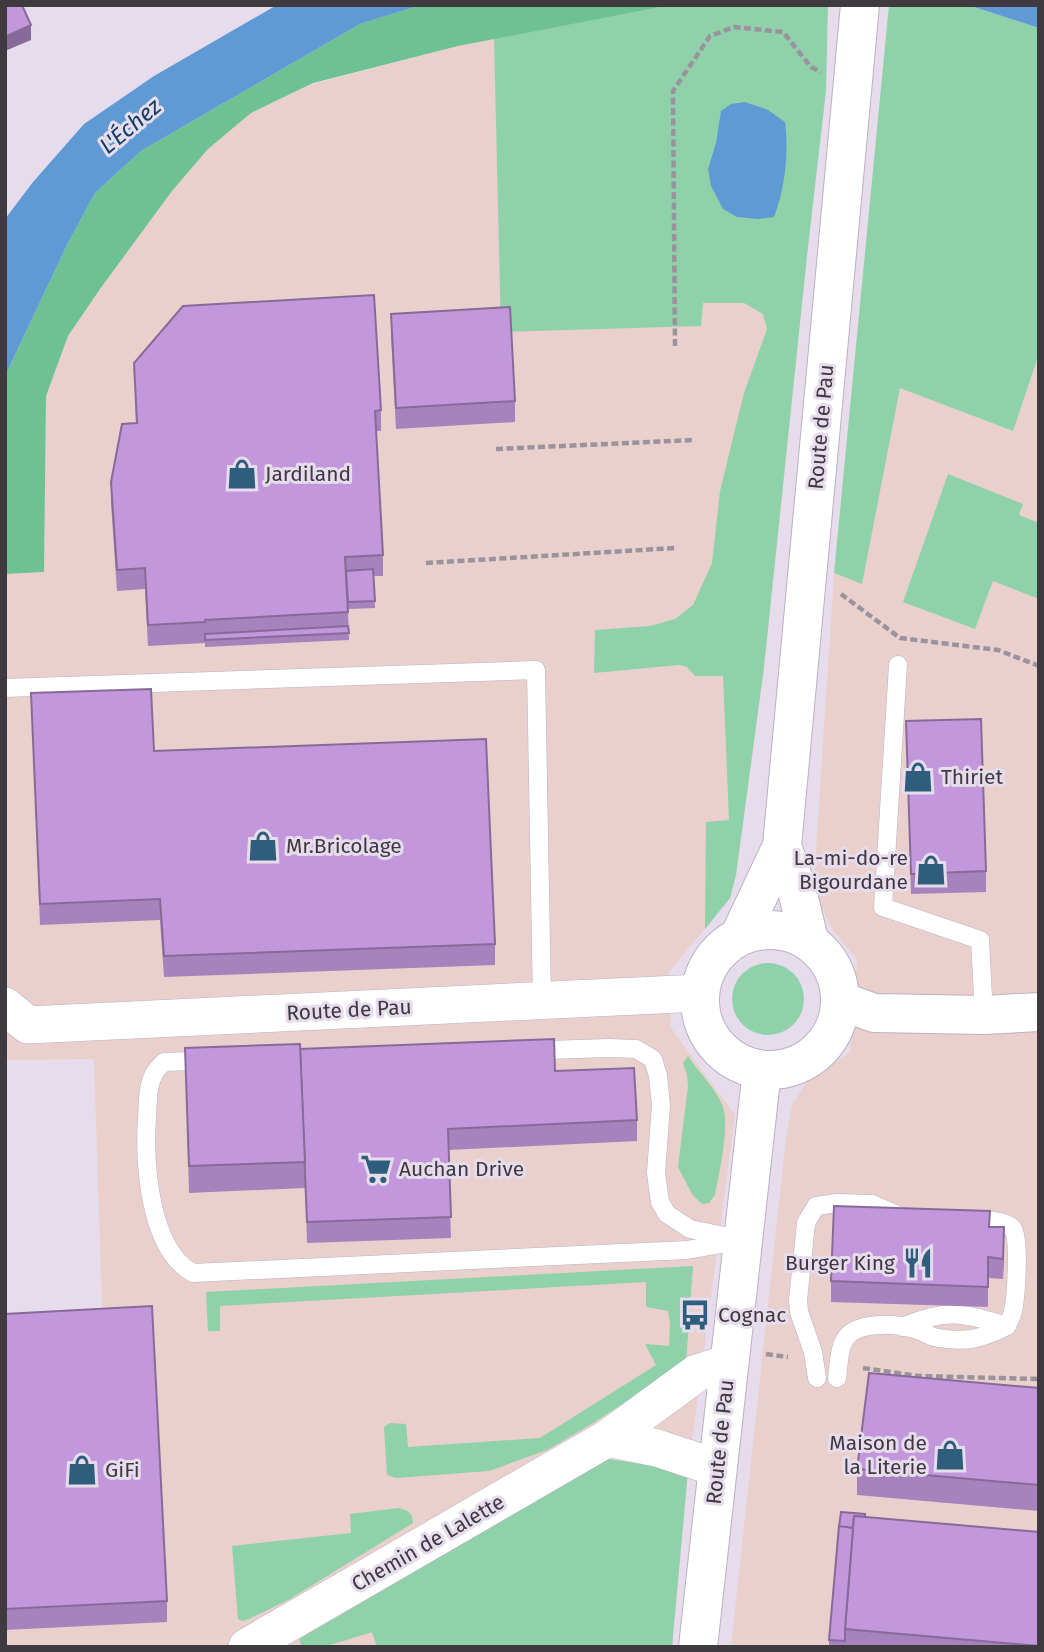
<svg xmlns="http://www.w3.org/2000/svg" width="1044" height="1652" font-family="'Fira Sans',sans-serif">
	<rect width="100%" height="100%" fill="#e6dcec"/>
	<g fill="#ead0cc">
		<polygon points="671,5 747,7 748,5 828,5 807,256 764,667 736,875 730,898 669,972 671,1028 735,1115 688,1471 672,1647 5,1647 5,1315 102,1308 94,1059 5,1060 5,574 44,572 46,396 68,336 100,289 172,191 208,149 251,113 313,84 458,46"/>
		<polygon points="1039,354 1039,1647 731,1647 786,1138 792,1105 807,1082 850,1052 857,959 833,931 821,906 814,880 834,573 862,583 900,387 1012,431"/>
	</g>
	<g fill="#8fd1a9">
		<polygon points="671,5 747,7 748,5 828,5 826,91 807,256 764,667 736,875 730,898 705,929 706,822 729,820 723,676 695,676 687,667 679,665 594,673 595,630 650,626 675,619 693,605 712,563 720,491 744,393 767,329 763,314 744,303 703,303 701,326 501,332 494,39"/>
		<polygon points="889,5 968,5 1039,28 1039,354 1013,431 900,388 862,584 834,573"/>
		<polygon points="948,474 1023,504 1019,515 1039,523 1039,599 993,581 975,629 903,602"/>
		<circle cx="768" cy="999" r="36"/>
		<path d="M688,1056C699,1073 716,1088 723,1107C730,1126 719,1174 715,1195L709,1203L702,1204L692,1194L678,1167L688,1086L687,1075L683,1063Z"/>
		<polygon points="693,1266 686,1363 593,1423 547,1450 489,1471 396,1478 387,1475 384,1427 390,1423 406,1424 408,1447 540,1438 656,1365 645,1344 669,1346 670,1324 668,1311 646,1307 646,1282 220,1306 220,1331 208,1331 206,1292"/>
		<polygon points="608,1459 688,1471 672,1647 377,1647 372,1632 324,1647 302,1647 299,1639"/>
		<path d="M398,1508C408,1510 412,1512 413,1523L290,1599L249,1619L242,1621L238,1619L232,1546L351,1533L350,1514Z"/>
	</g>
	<polygon fill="#6ec191" points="421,5 671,5 458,46 313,83 251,113 208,149 172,191 100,289 68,336 46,396 44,572 5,574 5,376 67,245 95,193 141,151 360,24"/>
	<g fill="#5f9ad5">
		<polygon points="277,5 421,5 360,24 141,151 95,193 67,245 5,376 5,219 33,182 84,124 154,76"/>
		<polygon points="968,5 1039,5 1039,28"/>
		<path d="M745,102L768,110L785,122C789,153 785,188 774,217L758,219L737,217L723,209L711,186L708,169L716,143L721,111L731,104Z"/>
	</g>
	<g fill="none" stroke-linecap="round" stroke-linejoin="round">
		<g stroke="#bbb1c1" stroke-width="19">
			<g id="service">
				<polyline points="898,665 883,907 980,940 984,1015"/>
				<polyline points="5,688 536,670 542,1001"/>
				<path d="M609,1048L636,1049L653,1059L658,1076L661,1105L656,1173L660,1202L667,1214L690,1229L744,1240L687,1250L193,1273C149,1249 144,1163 147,1118C148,1104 147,1087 154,1074C156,1070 161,1065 164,1062Z"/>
				<path d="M903,1327C945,1308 965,1313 1007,1326"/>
				<polyline points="817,1378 813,1352 799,1312 798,1300 806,1223 816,1206 837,1203 872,1204 900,1216"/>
				<path d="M837,1378C839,1366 838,1352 844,1341C854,1321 895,1323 914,1329C923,1331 930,1337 939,1338C967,1343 983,1338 1007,1326C1009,1321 1012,1316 1013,1311C1016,1297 1020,1241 1013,1229C1007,1219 977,1220 966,1220"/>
			</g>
		</g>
		<g stroke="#bbb1c1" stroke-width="38">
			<g id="minor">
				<polyline points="5,1006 28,1025 700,993"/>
				<polyline points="608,1438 657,1448 717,1468"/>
				<polyline points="247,1647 608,1438 697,1373 728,1363"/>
			</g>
		</g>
		<g stroke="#bbb1c1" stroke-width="40">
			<polyline id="tertiary" points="841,1001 874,1013 984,1015 1039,1012"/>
		</g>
		<g stroke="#bbb1c1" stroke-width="40">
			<g id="secondary">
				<polyline points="782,846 796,886 809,940"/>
				<circle cx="770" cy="1000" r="70"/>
				<polyline points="740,935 782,846 860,5"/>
				<path d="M698,1647C718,1454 742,1263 762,1070"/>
			</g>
		</g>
		<g stroke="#9a939e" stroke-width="4.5" stroke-dasharray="7 3.5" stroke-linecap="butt">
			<polyline points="675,346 673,91 710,36 734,27 783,32 811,67 821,72"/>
			<polyline points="496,449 694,440"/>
			<polyline points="426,563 675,548"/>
			<polyline points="841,594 900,638 998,650 1039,666"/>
			<polyline points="766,1354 788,1357"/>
			<polyline points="863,1368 919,1376 1039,1379"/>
		</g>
		<use href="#service" stroke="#fff" stroke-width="18"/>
		<use href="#minor" stroke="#fff" stroke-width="37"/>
		<use href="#tertiary" stroke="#fff" stroke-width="38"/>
		<use href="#secondary" stroke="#fff" stroke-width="38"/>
	</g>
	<g fill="#a882bc">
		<polygon points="391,314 515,401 515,422 396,429 391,334"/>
		<polygon points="134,363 381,410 381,431 376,431 383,555 383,576 374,576 375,608 348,609 349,640 205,647 205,643 148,646 145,589 117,591 111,503 111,482 136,423"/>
		<polygon points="31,693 154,751 495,944 495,965 164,977 160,920 40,925"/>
		<polygon points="906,721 986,871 986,892 911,894"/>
		<polygon points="185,1048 300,1049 555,1071 637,1120 637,1141 448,1150 451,1238 307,1243 305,1176 305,1188 189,1193"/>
		<polygon points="990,1227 1004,1247 1003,1279 988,1278 988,1307 831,1302 831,1281"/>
		<polygon points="5,1314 167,1601 167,1622 5,1630"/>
		<polygon points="1039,1388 1039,1511 857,1495 857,1469"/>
		<polygon points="865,1517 1039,1532 1039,1647 829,1647 829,1640"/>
	</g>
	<g fill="#886a99">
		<polygon points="31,25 31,40 5,51 5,37"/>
		<polygon points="1004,1227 1004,1247 1003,1279 1003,1259"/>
	</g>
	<g fill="#c397db" stroke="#886a99" stroke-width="2">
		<polygon points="5,5 22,5 31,25 5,37"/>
		<polygon points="374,295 381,410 375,411 383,555 345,557 348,612 205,620 205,622 148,625 145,568 117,570 111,482 122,424 137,423 134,363 183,306"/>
		<polygon points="510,307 515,401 396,408 391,314"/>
		<polygon points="373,569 375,601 348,602 346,571"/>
		<polygon points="348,626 349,633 205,640 205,634"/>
		<polygon points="151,689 154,751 486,739 495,944 164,956 160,899 40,904 31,693"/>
		<polygon points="981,719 986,871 911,874 906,721"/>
		<polygon points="554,1039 555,1071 634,1068 637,1120 448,1129 451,1217 307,1222 300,1049"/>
		<polygon points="300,1044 305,1162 189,1166 185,1048"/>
		<polygon points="834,1206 990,1211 989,1227 1004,1227 1003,1259 988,1257 988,1287 831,1281"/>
		<polygon points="152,1306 167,1601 5,1609 5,1314"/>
		<polygon points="869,1373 1039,1388 1039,1485 857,1469"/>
		<polygon points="841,1512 865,1514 865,1517 854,1516 853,1528 839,1527"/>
		<polygon points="854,1516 1039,1532 1039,1646 845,1629"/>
		<polygon points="839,1526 853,1528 845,1629 845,1641 829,1640"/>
	</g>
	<defs>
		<g id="shop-bare" transform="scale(2.415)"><path d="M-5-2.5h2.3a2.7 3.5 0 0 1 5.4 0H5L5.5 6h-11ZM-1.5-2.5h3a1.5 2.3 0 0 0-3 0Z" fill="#2f5e7d" stroke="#e6dcec" stroke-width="2.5" paint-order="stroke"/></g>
		<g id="supermarket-bare" transform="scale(2.415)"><path d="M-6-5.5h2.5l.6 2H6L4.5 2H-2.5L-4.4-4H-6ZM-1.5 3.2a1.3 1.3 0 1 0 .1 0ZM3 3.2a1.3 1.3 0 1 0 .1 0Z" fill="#2f5e7d" stroke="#e6dcec" stroke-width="2.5" paint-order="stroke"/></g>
		<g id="restaurant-bare" transform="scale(2.415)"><path d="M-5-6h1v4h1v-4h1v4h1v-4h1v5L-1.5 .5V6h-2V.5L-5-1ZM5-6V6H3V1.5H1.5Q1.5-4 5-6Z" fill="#2f5e7d" stroke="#e6dcec" stroke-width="2.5" paint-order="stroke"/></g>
		<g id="bus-bare" transform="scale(2.415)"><path d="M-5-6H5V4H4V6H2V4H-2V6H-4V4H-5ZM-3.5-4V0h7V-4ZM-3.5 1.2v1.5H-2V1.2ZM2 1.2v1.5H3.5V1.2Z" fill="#2f5e7d" stroke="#e6dcec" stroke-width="2.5" paint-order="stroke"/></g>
	</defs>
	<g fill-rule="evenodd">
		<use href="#shop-bare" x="242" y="474"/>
		<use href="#shop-bare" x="918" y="777"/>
		<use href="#shop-bare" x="263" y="846"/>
		<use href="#shop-bare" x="931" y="870"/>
		<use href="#supermarket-bare" x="376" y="1169"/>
		<use href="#restaurant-bare" x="918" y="1263"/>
		<use href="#bus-bare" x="695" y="1315"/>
		<use href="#shop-bare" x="950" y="1455"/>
		<use href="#shop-bare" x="82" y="1470"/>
	</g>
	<g text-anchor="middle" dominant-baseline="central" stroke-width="6" stroke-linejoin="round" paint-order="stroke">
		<g font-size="21" fill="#3e3a40" stroke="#e6dcec">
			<text transform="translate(821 427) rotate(-85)">Route de Pau</text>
			<text transform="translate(349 1010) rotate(-3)">Route de Pau</text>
			<text transform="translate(720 1442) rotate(-84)">Route de Pau</text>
			<text transform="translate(428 1543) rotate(-30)">Chemin de Lalette</text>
		</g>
		<g font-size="21" fill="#3e3a40" stroke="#e6dcec" text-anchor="start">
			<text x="265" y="474">Jardiland</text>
			<text x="941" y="777">Thiriet</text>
			<text x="286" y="846">Mr.Bricolage</text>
			<text x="908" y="858" text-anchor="end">La-mi-do-re<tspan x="908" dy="24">Bigourdane</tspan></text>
			<text x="399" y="1169">Auchan Drive</text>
			<text x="895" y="1263" text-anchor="end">Burger King</text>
			<text x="718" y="1315">Cognac</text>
			<text x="927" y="1443" text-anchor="end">Maison de<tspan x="927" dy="24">la Literie</tspan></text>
			<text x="105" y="1470">GiFi</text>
		</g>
		<g font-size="23" font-style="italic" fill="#143f66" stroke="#e6dcec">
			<text transform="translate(130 126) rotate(-40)">L'Échez</text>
		</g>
	</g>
	<rect width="1044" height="1652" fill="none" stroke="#3e3a40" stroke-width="14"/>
</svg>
